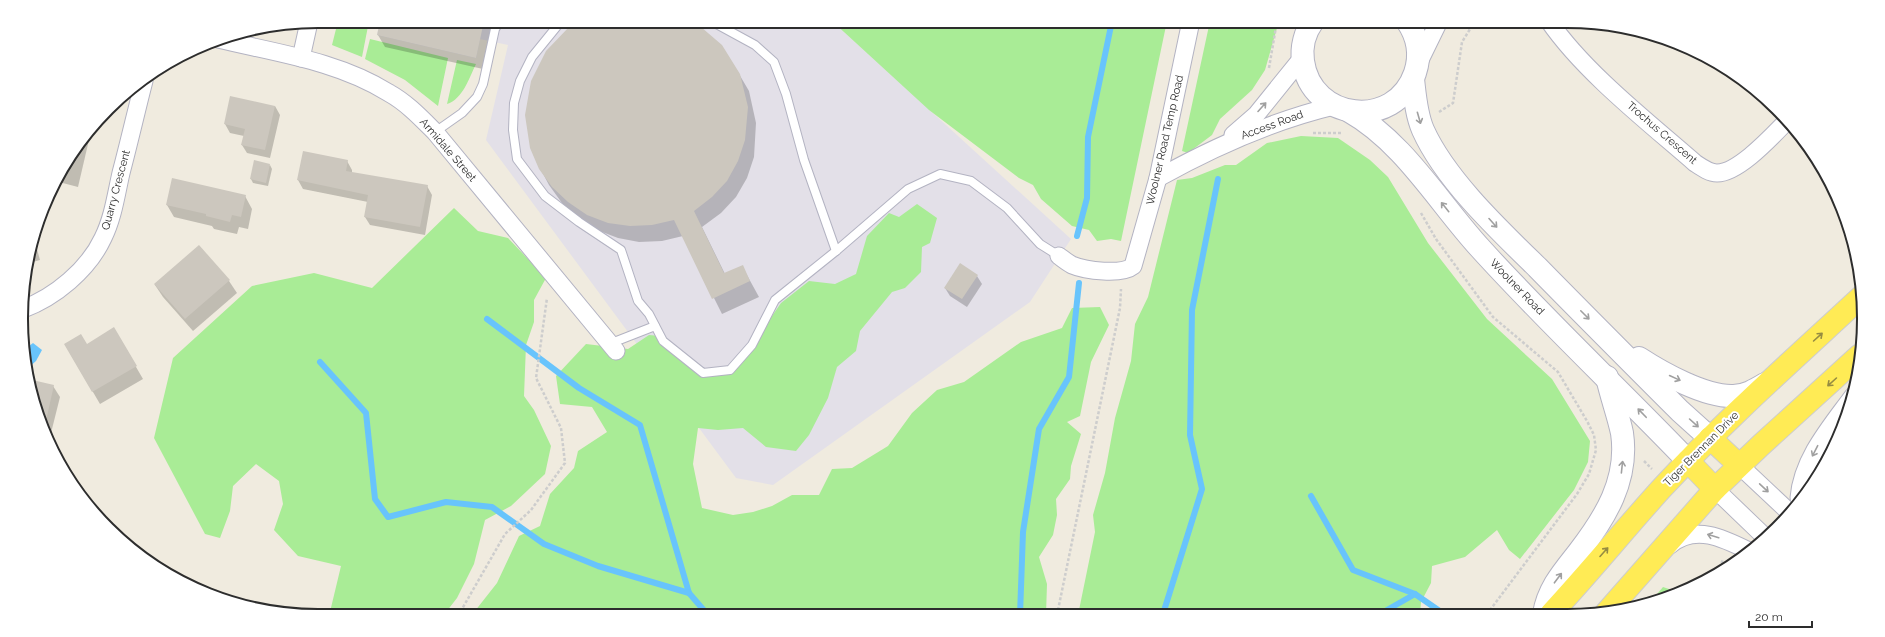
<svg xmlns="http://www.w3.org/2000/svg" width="1885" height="637" font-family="Raleway,sans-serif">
	<rect width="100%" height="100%" fill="#f0ebdf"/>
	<polygon fill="#e3e0e8" points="380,21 832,21 1071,239 1030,302 773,485 736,478 486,140 508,45 480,39 476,58 377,35"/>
	<g fill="#a9ec96">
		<polygon points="338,21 369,21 362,57 332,45"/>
		<polygon points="832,21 1167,21 1121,241 1111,239 1097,241 1089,230 1072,226 1041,199 1033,185 1019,178 929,110"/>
		<polygon points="1210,21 1279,21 1265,70 1252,90 1220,119 1212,135 1188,153 1182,151"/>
		<polygon points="370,39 448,58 438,106 405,80 365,59"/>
		<path d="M457,60L476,64C469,78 463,99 447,104Z"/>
		<polygon points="1301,136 1338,138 1370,160 1388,177 1428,243 1487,319 1552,379 1590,441 1588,462 1574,490 1520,559 1509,550 1497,530 1465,557 1432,566 1431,583 1421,602 1420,614 1078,615 1095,532 1093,515 1105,473 1115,418 1131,361 1135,324 1148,297 1177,180 1192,178 1225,165 1236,165 1267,143"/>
		<polygon points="917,204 937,218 930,243 922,247 921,272 905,288 892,292 860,331 856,351 837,367 828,398 809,435 796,451 766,447 743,428 718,430 698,428 693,464 702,508 733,515 753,512 772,506 792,495 819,495 832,469 852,468 888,446 912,413 937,390 964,382 1021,342 1062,328 1072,308 1100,307 1109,325 1091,362 1080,416 1067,422 1081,434 1071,466 1070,479 1056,499 1057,515 1053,535 1039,557 1047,584 1046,615 471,616 497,583 519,536 540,526 550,494 574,468 578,451 607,432 592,407 560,404 556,376 586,344 628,349 649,335 660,336 703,373 730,370 752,345 781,303 809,281 835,284 856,274 867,236 889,213 899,217"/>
		<polygon points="454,208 478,231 508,238 546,278 534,300 534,322 526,345 524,396 534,410 551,446 545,474 511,506 485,520 474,564 457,598 443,616 329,616 341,566 298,556 274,530 283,504 279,481 256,464 233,486 230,511 220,538 205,534 154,438 173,358 252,286 314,273 372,288"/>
		<polygon points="1663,587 1681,593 1651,601"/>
	</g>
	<polygon fill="#68c4fc" points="33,343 42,350 36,361 27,369 24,350"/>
	<g fill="#0003">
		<polygon points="381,21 494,21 483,69 385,47 378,35"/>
		<polygon points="583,21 691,21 739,74 749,91 756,123 754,157 747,178 736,197 721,213 702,227 725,274 742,266 759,297 722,314 683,236 662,241 639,242 618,238 597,230 578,218 562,203 549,185 540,168"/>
		<polygon points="275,106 280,115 270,158 247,153 242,145 244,136 230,133 225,124"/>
		<polygon points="92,127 78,187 55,181 83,137"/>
		<polygon points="304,152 347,161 352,170 352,173 427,186 432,195 425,235 370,225 365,217 368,202 303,189 298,180"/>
		<polygon points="270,165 272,169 268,186 253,183 251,179"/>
		<polygon points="245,196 252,209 248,229 239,227 237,234 214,229 212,226 174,217 167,205"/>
		<polygon points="35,242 40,260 29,263"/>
		<polygon points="199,246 229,281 237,293 193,331 163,297 155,285"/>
		<polygon points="977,276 982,284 967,307 950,296 945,288"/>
		<polygon points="114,329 143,379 100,404 65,344 87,345"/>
		<polygon points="29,380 53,386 60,397 51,433 48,432 31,395"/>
	</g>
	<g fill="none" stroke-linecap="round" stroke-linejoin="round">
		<g stroke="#68c4fc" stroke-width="6">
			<polyline points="1077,236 1087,198 1088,137 1112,21"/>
			<polyline points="487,319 579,388 640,425 689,593 708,615"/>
			<polyline points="320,362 366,413 375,499 388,517 446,502 492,507 544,544 598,566 689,593"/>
			<polyline points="1311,496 1353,570 1415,594 1444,614"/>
			<polyline points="1163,614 1202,489 1190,435 1192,310 1218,179"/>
			<polyline points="1384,614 1387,610 1415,594"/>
			<polyline points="1020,615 1023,532 1039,429 1069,377 1079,283"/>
		</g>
	</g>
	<g fill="#ccc7be">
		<polygon points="380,21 484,21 476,58 377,35"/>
		<polygon points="581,21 694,21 722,45 740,74 748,107 745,140 738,161 727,181 712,197 694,211 724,273 743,265 750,281 712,299 674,220 652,225 630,226 608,223 587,215 568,202 552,187 539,169 530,148 525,115 531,81 546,51 569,27"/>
		<polygon points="230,96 275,106 265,150 241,145 245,129 224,124"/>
		<polygon points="303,151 348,160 346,171 428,185 420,227 364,217 368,195 297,180"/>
		<polygon points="254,160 270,164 266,183 250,179"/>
		<polygon points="172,178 246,195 241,217 232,215 230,222 206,216 206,214 166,205"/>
		<polygon points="199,245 230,280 185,319 154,284"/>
		<polygon points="960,263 978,275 962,299 944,288"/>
		<polygon points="114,327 137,366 92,392 64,344 81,334 87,344"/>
		<polygon points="28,379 54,385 45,425 31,395"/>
	</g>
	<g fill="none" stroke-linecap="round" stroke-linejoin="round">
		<g stroke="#b3b3c2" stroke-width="10">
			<g id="service">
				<polyline points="564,21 558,25 532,57 520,81 514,103 513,130 517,159 545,196 579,222 621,250 638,301 649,314 663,341 703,373 730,370 752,345 775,300 836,251 908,189 940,174 971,181 1007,208 1040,244 1059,256"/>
				<polyline points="711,21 755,45 774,62 786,94 804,160 836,251"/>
				<polyline points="435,132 462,113 477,97 483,84 495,29 500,21"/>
				<polyline points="609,344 655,326"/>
			</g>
		</g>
		<g stroke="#b3b3c2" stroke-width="19">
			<g id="minor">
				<path d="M1549,21C1584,72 1648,122 1695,163C1701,167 1709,173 1717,173C1739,173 1773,135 1788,120"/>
				<path d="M218,39C276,53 338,61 389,93C407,103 421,118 435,132L616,351"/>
				<polyline points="301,58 309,22"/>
				<polyline points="1418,64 1439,21"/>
				<polyline points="1233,135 1256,115 1302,58"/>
				<path d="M1158,178C1214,147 1271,121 1334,106"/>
				<path d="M1059,256C1063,259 1068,263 1072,265C1086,271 1122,275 1133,266L1158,178L1191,21"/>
				<path d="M23,309C55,297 88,270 103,238C113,218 116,195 121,173C129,143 136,112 144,81"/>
				<polyline points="1739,465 1788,511"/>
				<polyline points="1715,489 1766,538"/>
				<path d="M1799,498C1802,459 1831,426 1853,396"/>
				<path d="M1670,545C1695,524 1723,538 1749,551"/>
			</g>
		</g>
		<g stroke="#b3b3c2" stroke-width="24">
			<g id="secondary">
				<path d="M1313,21C1305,32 1301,47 1303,61C1311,121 1395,131 1415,73C1421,55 1418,37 1407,21"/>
				<path d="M1413,79C1415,96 1416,114 1423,130C1445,179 1498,229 1537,267C1584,315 1632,363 1680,411L1710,438"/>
				<path d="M1349,111C1404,142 1438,202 1480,248C1546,321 1619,389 1688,461"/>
				<path d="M1639,358C1662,373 1705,397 1733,396C1745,396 1755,390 1765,384"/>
				<path d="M1544,614C1548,589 1563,572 1578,553C1605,518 1629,480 1622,433C1618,414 1611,396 1607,377"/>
			</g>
		</g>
		<g stroke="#cdcdcd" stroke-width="24">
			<g id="primary">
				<polyline points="1710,438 1739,465"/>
				<polyline points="1688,461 1715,489"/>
				<polyline points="1606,613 1715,489 1761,445 1860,355"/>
				<path d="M1551,614C1589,573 1624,530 1661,489C1724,421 1794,359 1862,296"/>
			</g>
		</g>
		<g stroke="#cdcdcd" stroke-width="2.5" stroke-dasharray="3 2" stroke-linecap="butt">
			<polyline points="1269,68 1277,21"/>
			<polyline points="1439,112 1453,103 1462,42 1475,21"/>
			<polyline points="1313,133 1342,133"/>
			<polyline points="1421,213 1436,239 1493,317 1558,372 1587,421 1594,435 1596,450 1589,474 1577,494 1487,614"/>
			<polyline points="1644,461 1652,469"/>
			<polyline points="1720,568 1723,559"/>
			<polyline points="1057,615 1120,308 1121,289"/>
			<polyline points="458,616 505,534 531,510 565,463 561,428 536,378 547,298"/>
		</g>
		<use href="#service" stroke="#fff" stroke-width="8"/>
		<use href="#minor" stroke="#fff" stroke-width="17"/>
		<use href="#secondary" stroke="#fff" stroke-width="22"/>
		<use href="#primary" stroke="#ffeb55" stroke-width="22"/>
	</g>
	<defs><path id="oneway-shaft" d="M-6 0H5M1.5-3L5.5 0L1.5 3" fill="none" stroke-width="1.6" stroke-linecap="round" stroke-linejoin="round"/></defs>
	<g stroke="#a0a0a0">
		<use href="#oneway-shaft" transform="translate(1262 107) rotate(-48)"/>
		<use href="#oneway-shaft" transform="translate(1419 118) rotate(74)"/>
		<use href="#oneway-shaft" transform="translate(1445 207) rotate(-129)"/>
		<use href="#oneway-shaft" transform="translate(1493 223) rotate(48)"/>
		<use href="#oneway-shaft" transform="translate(1585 315) rotate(45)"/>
		<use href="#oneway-shaft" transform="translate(1675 378) rotate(25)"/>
		<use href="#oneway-shaft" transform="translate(1642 413) rotate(-134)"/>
		<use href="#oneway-shaft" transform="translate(1694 423) rotate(42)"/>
		<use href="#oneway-shaft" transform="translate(1815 451) rotate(117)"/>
		<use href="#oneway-shaft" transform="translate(1622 467) rotate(-84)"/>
		<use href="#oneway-shaft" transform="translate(1764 488) rotate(43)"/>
		<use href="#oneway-shaft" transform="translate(1713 536) rotate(-163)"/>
		<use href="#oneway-shaft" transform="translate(1558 578) rotate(-53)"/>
	</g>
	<g stroke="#968c41">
		<use href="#oneway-shaft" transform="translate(1818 337) rotate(-42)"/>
		<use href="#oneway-shaft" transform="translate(1832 382) rotate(138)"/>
		<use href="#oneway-shaft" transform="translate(1604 552) rotate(-48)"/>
	</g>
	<g text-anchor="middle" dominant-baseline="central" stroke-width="4" stroke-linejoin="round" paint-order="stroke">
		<g font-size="11" fill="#2d2d2d" stroke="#fff">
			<text transform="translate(1272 125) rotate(-20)">Access Road</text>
			<text transform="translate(1662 133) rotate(41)">Trochus Crescent</text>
			<text transform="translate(1165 140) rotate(-77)">Woolner Road Temp Road</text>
			<text transform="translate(448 150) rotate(49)">Armidale Street</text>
			<text transform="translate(116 190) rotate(-75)">Quarry Crescent</text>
			<text transform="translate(1517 287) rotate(46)">Woolner Road</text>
			<text transform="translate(1701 449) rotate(-45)">Tiger Brennan Drive</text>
		</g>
	</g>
	<path d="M0 0H1885V637H0ZM318 28H1567A290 290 0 0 1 1857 318V319A290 290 0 0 1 1567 609H318A290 290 0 0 1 28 319V318A290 290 0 0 1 318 28Z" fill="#fff" fill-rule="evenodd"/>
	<path fill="none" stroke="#2d2d2d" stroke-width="2" d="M318 28H1567A290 290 0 0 1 1857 318V319A290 290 0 0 1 1567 609H318A290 290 0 0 1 28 319V318A290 290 0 0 1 318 28Z"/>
	<path d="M1749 621v6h63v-6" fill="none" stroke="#2d2d2d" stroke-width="2"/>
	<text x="1755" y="621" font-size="12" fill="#2d2d2d" stroke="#ffffff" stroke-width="3" paint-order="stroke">20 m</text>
</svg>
